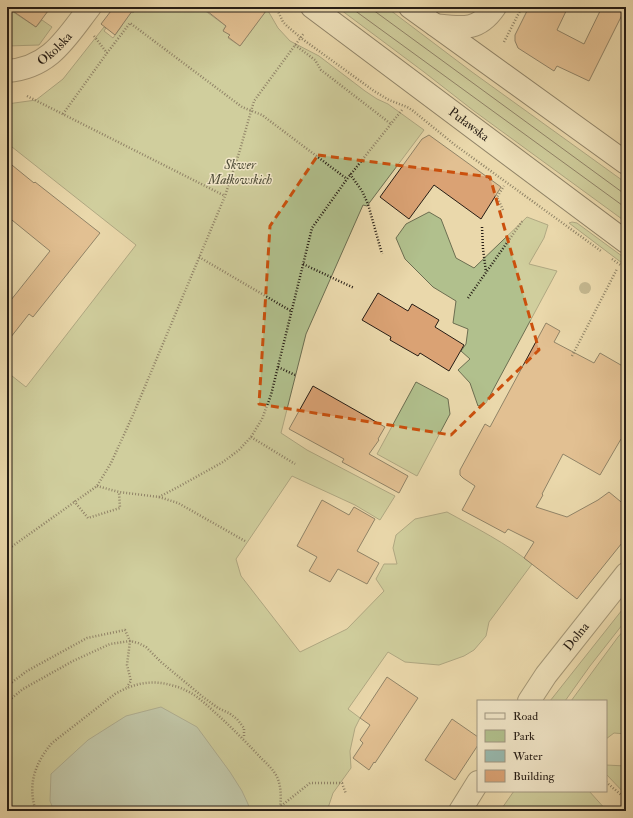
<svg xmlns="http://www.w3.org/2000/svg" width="633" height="818" font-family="'IM FELL Double Pica',serif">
	<rect width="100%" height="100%" fill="#ead8ab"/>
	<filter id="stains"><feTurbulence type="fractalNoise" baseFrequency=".005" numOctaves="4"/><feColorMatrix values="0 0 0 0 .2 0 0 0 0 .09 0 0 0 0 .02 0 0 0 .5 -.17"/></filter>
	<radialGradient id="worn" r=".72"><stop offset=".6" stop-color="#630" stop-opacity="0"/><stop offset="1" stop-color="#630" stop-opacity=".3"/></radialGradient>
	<g fill="#b1c08d" stroke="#6c6e51">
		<path d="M137,7H206L204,10L226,26L223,30L230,35L228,38L240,46L267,9L278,28L290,41L319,56L365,91L377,99L388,104L424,130L367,206L363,205L306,334L281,433L307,450L395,496L380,520L355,505L292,476L236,559L241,576L300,652L347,629L384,591L376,579L384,564H397L393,548L396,535L415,519L447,512C476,528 506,543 532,564L489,622L486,636L474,650L464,656L439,665L405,662L388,652L348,709L360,718L355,728L350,751L351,768L333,793L327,811H7V372L26,387L136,245L7,143V104L36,100L63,79L104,27L106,28L104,31L113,38L121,27L129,10L133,13Z"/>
		<polygon points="337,7 386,7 472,72 626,183 626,222 474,111 424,72"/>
		<polygon points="7,8 36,27 42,20 52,27 39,45 7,46"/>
		<polygon points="429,212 441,219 456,258 474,268 527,217 548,225 544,238 529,264 557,271 486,403 478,406 470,383 458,370 470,359 461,351 466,344 468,329 453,323 456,301 433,287 405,259 396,238 406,224"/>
		<polygon points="572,222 577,223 626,259 626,266 569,223"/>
		<polygon points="416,382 448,399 450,414 417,476 377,454"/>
		<polygon points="626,605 626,620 590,666 565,701 550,701"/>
		<polygon points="626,628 626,734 614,733 606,739 606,701 571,701 618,637"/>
		<polygon points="606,765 626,766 626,795 606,774"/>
		<polygon points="514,791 589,791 607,811 500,811"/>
	</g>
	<polygon fill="#98b9ae" stroke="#6a7b71" points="161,707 197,727 230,772 242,791 248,804 250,811 54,811 50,801 51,774 88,740 126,716"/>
	<g fill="#daa274" stroke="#261d15">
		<polygon points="7,7 51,7 36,27"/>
		<polygon points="114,7 135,7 115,35 101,24"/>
		<polygon points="202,7 269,7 240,46 228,37 230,35 223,31 226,26"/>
		<polygon points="529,7 568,7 557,30 584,44 602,7 626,7 589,81 557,66 554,71 518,48 515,41 515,35"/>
		<polygon points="429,135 501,187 481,219 434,185 409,219 380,197 422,139"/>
		<polygon points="7,161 34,183 35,182 100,233 33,317 29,314 7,342 7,305 50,251 7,216"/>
		<polygon points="378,293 408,311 412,304 439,320 435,327 464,345 449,371 420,353 418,356 390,340 391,337 362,320"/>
		<polygon points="546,323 560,331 554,342 594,363 600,353 626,368 626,442 621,439 600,475 563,454 542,494 543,495 536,507 567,517 598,500 609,492 626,506 626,538 577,599 524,558 534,542 508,529 505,533 462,510 475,486 463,478 460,475 460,470 485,424 490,427"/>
		<polygon points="313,386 385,427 378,439 379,440 369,454 408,476 399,493 342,462 344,459 289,429"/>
		<polygon points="322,500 349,515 354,507 375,519 357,551 379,563 367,584 338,569 330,582 309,571 317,557 297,546"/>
		<polygon points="387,677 418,698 375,763 374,762 369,770 353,758 363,743 360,740 370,725 360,718"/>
		<polygon points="452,719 478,737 478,745 455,780 425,760"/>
	</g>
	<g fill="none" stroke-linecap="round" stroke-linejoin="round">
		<g stroke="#574c3a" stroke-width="24">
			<g id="minor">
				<path d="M435,25C461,28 478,32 495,7"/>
				<path id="s1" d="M7,71C50,68 66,38 90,7"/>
			</g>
		</g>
		<g stroke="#574c3a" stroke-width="24">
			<g id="tertiary">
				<path id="s2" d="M529,701L546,675L626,574"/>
				<polyline points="460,811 478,782"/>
			</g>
		</g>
		<g stroke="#261d15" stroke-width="24">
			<g id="secondary">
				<path id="s3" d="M312,7L626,242"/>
				<polyline points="410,7 626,163"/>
			</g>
		</g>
		<g stroke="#261d15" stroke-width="2.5" stroke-dasharray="1 2" stroke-linecap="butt">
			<polyline points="276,7 283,22 287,26 301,38 374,91 389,100 407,107 412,110 455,145 601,251"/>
			<polyline points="94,36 107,53"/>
			<polyline points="504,42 522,7"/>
			<polyline points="295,45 315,60 321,70 391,124"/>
			<polyline points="27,96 225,196"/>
			<polyline points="63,114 107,53 130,23 242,107 262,115 347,179"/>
			<polyline points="350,174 362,191 368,204 382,254"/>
			<polyline points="503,210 497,197 504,186"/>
			<polyline points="482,227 483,249 486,272"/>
			<polyline points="199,257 291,311"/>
			<polyline points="612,259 626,269"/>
			<polyline points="303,264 354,288"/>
			<polyline points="468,298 523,220"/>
			<polyline points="572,356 617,269"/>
			<polyline points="278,367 295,375"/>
			<polyline points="251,437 295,464"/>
			<polyline points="97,486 119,492 159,497 178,487 223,462 239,450 251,437 262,419 271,395 312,228 347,179 402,110"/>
			<polyline points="159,497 178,503 245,541"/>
			<polyline points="74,501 88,518 120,508 119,492"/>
			<polyline points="7,550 97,486 111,463 133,415 225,196 239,153 254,101 304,33"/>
			<polyline points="7,686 27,671 87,638 125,630 130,641 127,665 131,681 127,687"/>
			<polyline points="7,702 23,689 73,661 110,644 130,641 138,643 146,647 161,662 203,697 218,708 229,713 237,719 244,728 244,736 243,738"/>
			<polyline points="606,782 626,799"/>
			<polyline points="623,805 626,800"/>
			<polyline points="281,806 310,783 342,783 346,794"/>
			<path d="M36,811C27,785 35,763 52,743L115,694C134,683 153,679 174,686C180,687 185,690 191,693C201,699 210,708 219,716C233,729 247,743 260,757C266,763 272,768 276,775C282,786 281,799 280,811"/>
		</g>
		<use href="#minor" stroke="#f1e6c8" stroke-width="22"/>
		<use href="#tertiary" stroke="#f1e6c8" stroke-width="22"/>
		<use href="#secondary" stroke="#f1e6c8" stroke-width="22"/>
		<g stroke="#261d15" stroke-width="1">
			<polyline points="350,7 626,208"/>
			<polyline points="369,7 626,195"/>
		</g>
	</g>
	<circle fill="#958c6c" cx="585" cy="288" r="6"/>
	<path d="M0 0H633V818H0ZM318,155L490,177L539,350L451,435L259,404L270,226Z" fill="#ead8ab" fill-opacity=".55" fill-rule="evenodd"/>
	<path fill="none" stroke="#cb500d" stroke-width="3" stroke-dasharray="8 5" stroke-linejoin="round" d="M318,155L490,177L539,350L451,435L259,404L270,226Z"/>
	<g text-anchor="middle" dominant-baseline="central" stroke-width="3" stroke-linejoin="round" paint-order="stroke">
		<g font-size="13" fill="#261d15" stroke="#f1e6c8">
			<text stroke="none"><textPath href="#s1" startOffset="54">Okolska</textPath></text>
			<text stroke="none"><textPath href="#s3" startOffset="196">Puławska</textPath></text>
			<text stroke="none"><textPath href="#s2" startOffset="80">Dolna</textPath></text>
		</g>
		<g font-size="13" font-style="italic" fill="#504e39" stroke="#f1e6c8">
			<text x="240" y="165">Skwer<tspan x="240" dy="15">Małkowskich</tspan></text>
		</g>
	</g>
	<rect width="633" height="818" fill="none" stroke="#ead8ab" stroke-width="24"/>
	<rect x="8" y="8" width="617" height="802" fill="none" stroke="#261d15" stroke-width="2"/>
	<rect x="12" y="12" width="609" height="794" fill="none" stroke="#261d15"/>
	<rect x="477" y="700" width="130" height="92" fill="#f1e6c8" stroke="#a09680"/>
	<rect x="485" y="713" width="20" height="6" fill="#f1e6c8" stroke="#a09680"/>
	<text x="513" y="720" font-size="12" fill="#261d15">Road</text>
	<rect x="485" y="730" width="20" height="12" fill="#b1c08d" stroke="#a09680"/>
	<text x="513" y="740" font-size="12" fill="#261d15">Park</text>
	<rect x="485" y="750" width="20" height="12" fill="#98b9ae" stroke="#a09680"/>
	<text x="513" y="760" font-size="12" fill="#261d15">Water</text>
	<rect x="485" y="770" width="20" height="12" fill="#daa274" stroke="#a09680"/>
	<text x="513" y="780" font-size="12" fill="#261d15">Building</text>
	<rect width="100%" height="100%" filter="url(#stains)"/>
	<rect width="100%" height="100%" fill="url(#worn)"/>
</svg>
